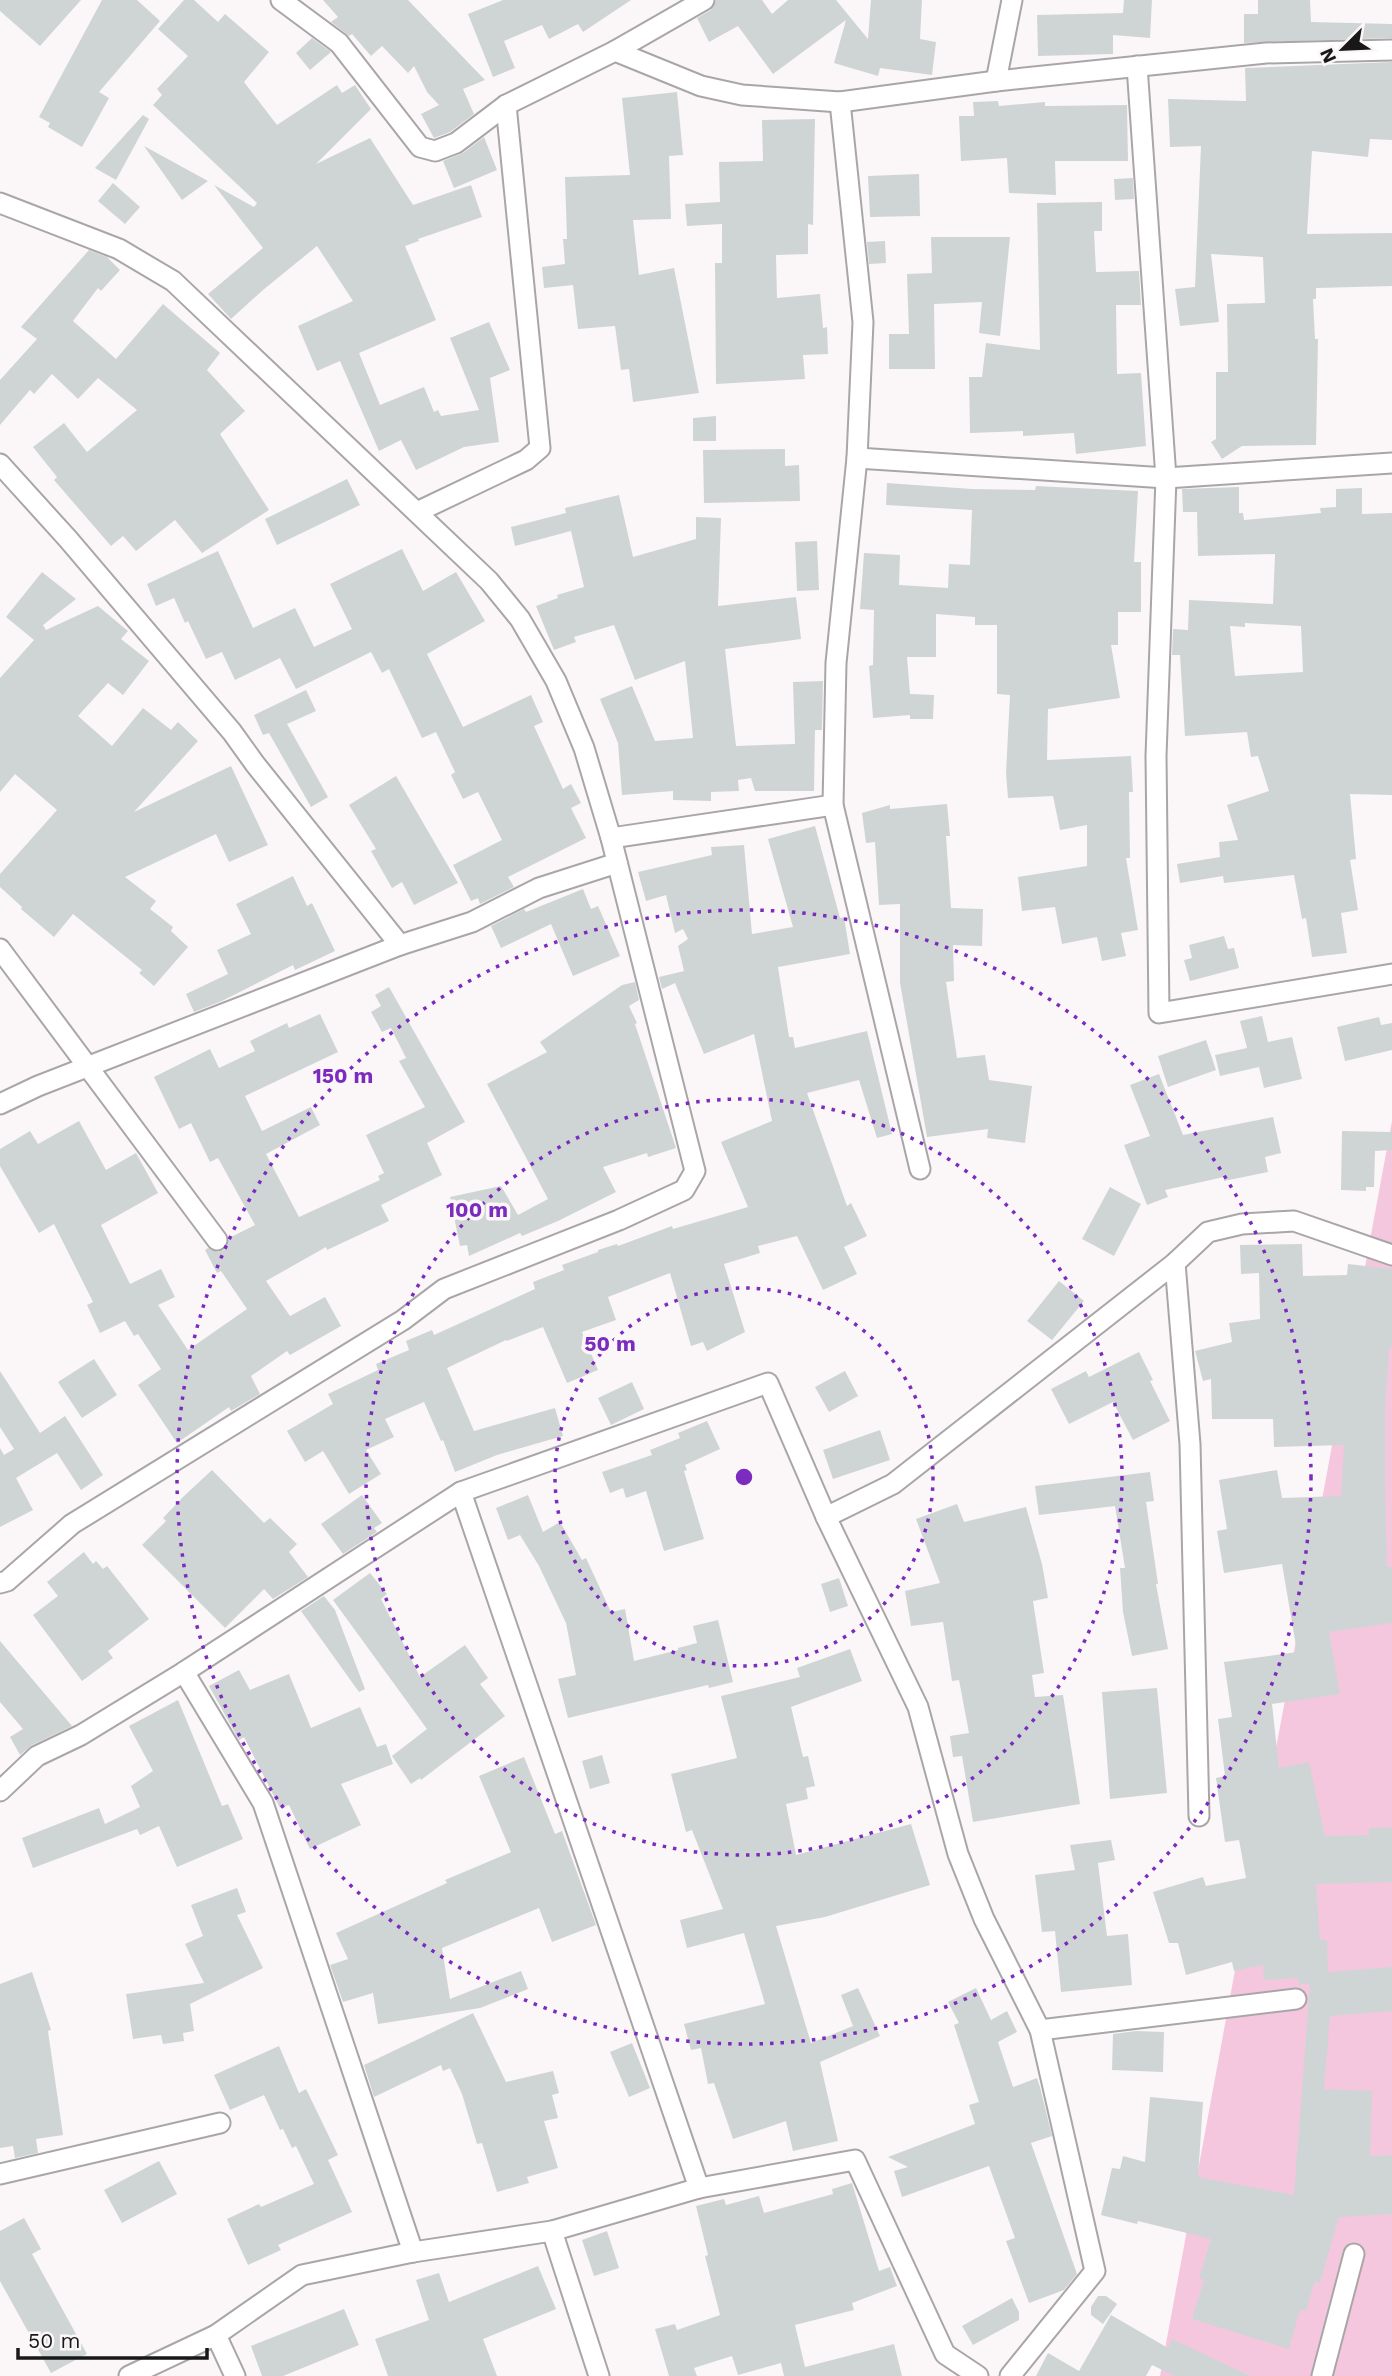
<svg xmlns="http://www.w3.org/2000/svg" width="1392" height="2376" font-family="'Work Sans',sans-serif">
	<rect width="100%" height="100%" fill="#fbf7f9"/>
	<polygon fill="#f4c7de" points="1392,1121 1392,2376 1160,2376"/>
	<g fill="#cfd5d4" fill-rule="evenodd">
		<polygon points="0,0 81,0 40,46 0,11"/>
		<polygon points="102,0 137,0 160,21 99,92 109,98 82,147 48,127 50,123 39,117"/>
		<polygon points="184,0 194,0 218,22 225,14 269,52 244,82 277,125 337,85 342,93 355,85 371,109 316,164 370,138 413,205 471,185 482,217 418,239 419,241 405,246 436,320 359,353 380,405 424,387 434,412 438,410 441,416 479,410 450,338 489,322 510,370 490,378 499,442 464,447 416,470 401,440 379,451 340,361 317,371 298,326 353,301 317,246 263,290 231,319 208,294 263,248 214,185 254,207 257,203 153,105 162,95 157,89 188,56 158,29"/>
		<polygon points="323,0 408,0 485,80 463,89 474,114 450,132 434,138 421,114 439,105 427,92 414,66 408,73 382,46 371,56 352,34 349,36 331,22 338,17"/>
		<polygon points="503,0 631,0 583,32 578,24 549,39 542,25 504,41 515,68 493,77 468,14"/>
		<polygon points="716,0 762,0 772,14 788,0 836,0 868,39 871,0 922,0 920,39 936,42 932,75 880,68 878,76 834,63 846,20 773,74 738,26 709,42 697,18 711,10"/>
		<polygon points="1124,0 1152,0 1150,38 1113,35 1113,54 1038,56 1037,15 1123,13"/>
		<polygon points="1258,0 1310,0 1311,22 1392,24 1392,38 1244,43 1244,14 1258,14"/>
		<polygon points="312,38 331,52 310,70 296,53"/>
		<polygon points="1392,62 1392,140 1370,139 1368,157 1312,151 1307,234 1392,233 1392,286 1316,288 1316,299 1313,299 1315,339 1318,339 1316,445 1242,446 1222,459 1211,442 1216,439 1216,372 1228,372 1227,304 1265,303 1263,257 1211,254 1219,322 1180,326 1175,289 1195,287 1201,146 1170,147 1168,99 1246,101 1245,68"/>
		<polygon points="677,92 683,155 669,156 671,219 633,220 639,275 674,268 699,393 633,402 629,369 621,370 615,326 578,329 573,285 544,288 542,267 565,264 563,239 567,239 565,177 630,175 622,98"/>
		<polygon points="998,101 999,106 1045,102 1045,106 1127,105 1128,161 1055,161 1056,195 1009,193 1007,158 961,161 959,116 974,116 973,102"/>
		<polygon points="143,115 149,119 116,180 95,168"/>
		<polygon points="815,119 813,225 808,224 808,254 776,255 777,298 820,294 823,328 827,327 828,354 803,355 805,379 716,384 715,263 722,263 722,224 687,226 685,204 720,202 719,162 763,161 762,120"/>
		<polygon points="484,137 497,170 454,188 443,161 463,153"/>
		<polygon points="144,146 208,181 182,200"/>
		<polygon points="919,174 920,216 870,217 868,176"/>
		<polygon points="1133,178 1134,199 1115,200 1114,179"/>
		<polygon points="113,183 140,207 125,224 98,201"/>
		<polygon points="1102,202 1102,231 1094,231 1096,272 1139,271 1141,305 1116,305 1117,374 1141,373 1146,446 1076,454 1074,433 1023,436 1023,431 970,433 969,377 982,377 986,343 1040,350 1037,203"/>
		<polygon points="931,237 1010,237 1000,336 979,333 982,302 934,304 935,369 889,369 889,334 909,334 907,274 932,273"/>
		<polygon points="885,241 886,263 869,264 867,242"/>
		<polygon points="89,250 107,257 120,270 101,291 98,288 73,321 116,359 163,304 220,353 207,370 245,411 220,434 269,510 202,553 175,520 136,551 123,536 111,546 54,480 57,477 33,447 64,423 87,452 137,410 98,378 78,399 52,374 34,394 30,390 0,425 0,380 37,339 21,327"/>
		<polygon points="716,416 716,441 693,441 693,418"/>
		<polygon points="785,449 785,466 799,465 800,501 704,503 703,450"/>
		<polygon points="347,479 360,505 277,545 265,519"/>
		<polygon points="887,483 972,489 1035,490 1036,486 1138,491 1134,562 1141,562 1141,612 1118,612 1118,645 1111,645 1120,698 1048,709 1047,760 1131,756 1133,792 1129,792 1130,858 1126,858 1138,930 1121,933 1126,956 1102,961 1097,937 1062,944 1055,907 1022,911 1018,877 1087,866 1087,825 1060,830 1053,796 1008,798 1006,773 1010,695 997,694 997,625 975,625 975,617 936,614 936,657 907,657 910,694 934,695 933,719 910,719 910,715 873,718 869,666 873,665 874,610 860,609 864,553 900,555 899,585 948,588 949,564 970,565 972,510 886,505"/>
		<path d="M1239,487V513H1243L1244,520L1321,513L1320,508L1336,507V489L1362,488V514L1392,513V795L1350,794L1356,859L1350,860L1358,910L1341,913L1347,953L1312,957L1306,918L1302,919L1294,875L1224,883L1223,876L1180,883L1177,864L1220,857L1219,842L1238,840L1227,805L1269,791L1258,756L1251,757L1247,732L1185,736L1180,655H1172L1173,629L1188,630L1189,600L1273,604L1275,554L1198,556L1197,512H1183L1182,489ZM1245,623L1301,626L1303,672L1235,676L1230,626L1245,627Z"/>
		<polygon points="619,495 633,557 696,539 696,517 721,518 718,606 796,597 801,639 725,649 736,746 795,744 793,682 823,681 822,730 815,730 814,791 755,791 751,778 738,780 739,791 711,792 711,801 673,800 673,791 622,795 618,743 600,699 632,686 655,741 693,738 685,661 635,680 614,625 574,637 576,642 554,650 536,606 558,598 557,595 584,587 571,531 515,546 511,527 566,513 565,508"/>
		<polygon points="817,541 819,590 797,591 795,542"/>
		<polygon points="402,549 423,591 456,572 485,621 427,654 463,727 531,695 543,722 534,726 563,789 571,784 581,803 571,808 586,838 508,877 514,887 480,904 478,898 471,901 453,865 502,840 478,792 463,799 451,775 455,772 436,732 422,738 389,669 382,673 371,652 296,689 280,658 235,680 222,652 206,659 188,621 185,623 174,598 156,606 147,584 218,551 253,628 295,608 314,647 352,629 330,584"/>
		<polygon points="42,572 76,599 43,625 46,630 98,606 128,631 121,639 149,661 123,695 108,683 78,716 112,746 143,708 171,730 178,722 198,741 134,812 231,766 268,845 229,862 216,834 125,877 156,901 150,909 173,927 171,931 188,947 154,986 139,973 142,970 73,914 54,937 21,909 22,907 0,887 0,874 57,810 15,774 0,792 0,678 34,640 6,617"/>
		<polygon points="306,690 316,711 287,724 328,797 311,807 269,733 263,735 254,715"/>
		<polygon points="396,776 458,883 414,905 402,882 392,888 371,851 376,849 349,805"/>
		<polygon points="947,804 950,836 946,836 951,908 983,909 982,946 953,945 954,981 946,982 957,1058 985,1055 989,1080 1032,1086 1025,1143 987,1138 988,1129 927,1137 900,983 900,904 879,905 875,842 866,843 862,813 890,805 890,809"/>
		<polygon points="815,826 840,918 844,917 850,954 778,967 789,1037 793,1037 795,1048 867,1031 892,1134 877,1138 859,1080 807,1093 847,1206 851,1203 867,1236 844,1247 857,1274 823,1290 797,1236 758,1246 760,1253 724,1264 745,1332 707,1351 703,1342 691,1346 670,1273 608,1297 616,1320 582,1332 598,1370 567,1383 543,1327 507,1341 506,1340 447,1368 474,1431 555,1408 563,1436 497,1455 455,1472 443,1440 441,1441 424,1402 385,1419 394,1437 366,1450 381,1474 349,1494 323,1451 305,1462 287,1431 333,1404 328,1394 378,1370 376,1364 409,1350 406,1341 432,1330 434,1335 535,1289 533,1282 564,1270 562,1265 598,1252 598,1250 617,1244 618,1246 672,1226 673,1229 748,1207 721,1142 772,1121 754,1034 704,1054 675,983 662,989 659,977 684,971 678,946 688,939 683,929 675,933 666,895 646,901 638,872 712,855 711,847 744,845 752,934 793,927 768,839"/>
		<polygon points="293,876 307,906 312,903 335,951 295,970 293,965 222,1001 194,1012 186,994 228,974 217,950 251,934 236,904"/>
		<polygon points="583,889 591,909 598,906 620,956 573,976 551,924 501,948 491,926 524,909 526,912"/>
		<polygon points="1224,936 1228,949 1234,948 1239,968 1190,981 1184,960 1192,958 1189,945"/>
		<polygon points="635,982 639,1000 629,1006 637,1023 635,1024 676,1148 648,1157 647,1153 603,1167 616,1192 558,1221 522,1236 520,1233 469,1256 467,1245 460,1246 450,1197 501,1186 518,1215 548,1199 487,1084 547,1052 540,1042 622,985"/>
		<polygon points="389,987 465,1122 427,1143 442,1175 381,1205 389,1221 327,1250 326,1247 266,1281 290,1316 325,1297 341,1326 290,1355 287,1351 251,1376 260,1394 231,1411 229,1407 177,1443 138,1385 161,1369 138,1334 134,1336 125,1321 100,1333 87,1305 93,1302 54,1224 39,1233 0,1166 0,1149 30,1131 38,1144 79,1121 106,1170 136,1153 158,1193 101,1225 130,1284 161,1269 175,1297 158,1305 188,1350 247,1309 221,1271 217,1273 205,1250 208,1248 218,1252 224,1250 228,1245 229,1238 255,1225 218,1158 210,1162 191,1123 179,1129 154,1077 210,1049 219,1068 255,1051 250,1041 287,1023 289,1028 320,1014 338,1052 245,1096 262,1131 311,1107 320,1125 266,1154 299,1217 380,1180 378,1176 384,1173 366,1135 425,1107 399,1061 406,1058 391,1028 382,1032 371,1012 381,1006 375,995"/>
		<polygon points="1262,1016 1268,1042 1292,1037 1302,1079 1264,1088 1259,1067 1220,1076 1215,1055 1247,1048 1240,1021"/>
		<polygon points="1379,1017 1381,1025 1392,1023 1392,1050 1345,1061 1337,1027"/>
		<polygon points="1206,1040 1216,1070 1168,1087 1158,1056"/>
		<polygon points="1159,1074 1183,1135 1273,1117 1281,1153 1265,1157 1268,1172 1224,1181 1224,1177 1165,1190 1168,1197 1147,1205 1124,1145 1150,1136 1130,1085"/>
		<polygon points="1342,1131 1392,1132 1392,1150 1375,1151 1374,1187 1366,1187 1366,1191 1341,1190"/>
		<polygon points="1110,1187 1141,1204 1114,1256 1082,1239"/>
		<polygon points="1302,1244 1303,1276 1347,1275 1348,1264 1392,1269 1392,1347 1389,1347 1385,1406 1385,1489 1387,1567 1392,1567 1392,1623 1329,1632 1340,1694 1272,1704 1279,1768 1309,1762 1325,1836 1369,1835 1369,1828 1392,1827 1392,1882 1316,1884 1320,1940 1327,1940 1328,1972 1392,1967 1392,2011 1330,2016 1324,2089 1372,2091 1370,2156 1392,2155 1392,2214 1339,2217 1320,2283 1315,2281 1306,2311 1300,2310 1289,2349 1192,2319 1204,2280 1199,2278 1211,2239 1138,2221 1137,2224 1101,2215 1112,2168 1120,2169 1123,2156 1145,2162 1150,2097 1203,2102 1198,2177 1294,2195 1310,1983 1299,1985 1298,1978 1264,1980 1263,1965 1234,1971 1232,1962 1186,1975 1178,1943 1169,1943 1153,1892 1203,1877 1206,1886 1246,1878 1239,1840 1225,1842 1216,1778 1225,1776 1218,1719 1232,1717 1224,1662 1297,1652 1282,1564 1224,1573 1217,1531 1227,1529 1219,1480 1277,1470 1282,1498 1341,1496 1344,1445 1274,1447 1273,1419 1212,1419 1211,1379 1203,1381 1195,1351 1232,1342 1229,1323 1260,1319 1259,1273 1241,1274 1240,1245"/>
		<polygon points="1059,1281 1084,1301 1052,1340 1027,1321"/>
		<polygon points="1139,1352 1153,1380 1150,1381 1170,1421 1133,1440 1113,1402 1069,1424 1051,1389 1086,1371 1089,1377"/>
		<polygon points="94,1359 117,1395 82,1418 58,1382"/>
		<polygon points="0,1371 40,1433 65,1416 103,1475 81,1490 57,1453 16,1478 33,1510 0,1527 0,1448 4,1455 14,1449 0,1427"/>
		<polygon points="845,1371 858,1396 829,1412 815,1387"/>
		<polygon points="632,1382 644,1409 611,1425 598,1398"/>
		<polygon points="707,1421 720,1449 685,1465 687,1470 684,1471 704,1539 664,1551 646,1491 626,1498 623,1488 610,1493 602,1472 652,1455 650,1450 680,1438 678,1433"/>
		<polygon points="880,1430 890,1460 833,1479 823,1450"/>
		<polygon points="212,1470 264,1523 270,1518 297,1544 289,1552 308,1577 273,1599 264,1589 225,1628 142,1545 166,1521 163,1518 184,1496"/>
		<polygon points="1150,1472 1154,1501 1146,1502 1158,1584 1156,1584 1168,1649 1132,1656 1123,1612 1120,1568 1125,1568 1115,1506 1039,1515 1035,1486"/>
		<polygon points="362,1495 382,1523 374,1528 377,1532 343,1554 321,1524"/>
		<polygon points="528,1495 543,1532 560,1522 582,1560 586,1558 611,1612 625,1609 634,1661 678,1650 678,1648 697,1643 693,1626 718,1620 733,1682 709,1688 708,1685 568,1718 558,1679 576,1675 566,1623 539,1566 520,1535 508,1540 496,1508"/>
		<polygon points="957,1504 964,1522 1026,1507 1042,1564 1048,1598 1033,1601 1044,1673 1032,1675 1035,1697 1063,1695 1080,1804 973,1822 962,1756 953,1757 950,1736 969,1733 959,1680 952,1681 943,1622 911,1626 905,1591 940,1583 916,1519"/>
		<polygon points="84,1552 93,1564 96,1561 103,1569 107,1566 149,1619 108,1651 113,1658 82,1681 33,1615 58,1596 47,1582"/>
		<polygon points="370,1573 387,1594 381,1599 420,1677 465,1645 488,1678 480,1684 505,1716 421,1780 420,1778 411,1784 392,1756 427,1729 333,1600"/>
		<polygon points="839,1578 848,1606 830,1612 821,1584"/>
		<polygon points="324,1596 335,1610 365,1689 359,1692 301,1611"/>
		<polygon points="0,1641 72,1726 32,1745 20,1755 10,1737 23,1729 0,1702"/>
		<polygon points="850,1649 862,1681 791,1707 803,1757 808,1756 815,1786 806,1788 808,1799 786,1804 796,1855 911,1824 930,1885 825,1917 776,1926 811,2043 853,2026 841,1995 858,1988 880,2036 820,2062 838,2141 793,2151 786,2121 733,2139 714,2083 708,2084 701,2048 691,2050 684,2024 765,2004 744,1933 687,1948 680,1920 723,1909 692,1830 686,1832 671,1774 737,1758 721,1696 800,1677 797,1668"/>
		<polygon points="239,1670 250,1690 289,1674 311,1728 360,1707 377,1747 386,1744 393,1764 341,1784 361,1825 310,1849 289,1805 280,1808 244,1737 239,1740 209,1686"/>
		<polygon points="1157,1688 1167,1793 1110,1799 1102,1692"/>
		<polygon points="178,1700 222,1806 228,1804 243,1839 177,1867 159,1826 140,1835 137,1829 33,1868 22,1838 99,1808 105,1824 140,1807 131,1786 153,1771 129,1726"/>
		<polygon points="602,1755 610,1783 590,1789 582,1761"/>
		<polygon points="524,1757 555,1834 562,1831 596,1925 552,1942 539,1908 442,1948 450,1999 521,1971 528,1989 480,2008 378,2024 373,1993 343,2002 330,1965 348,1959 336,1933 447,1883 445,1880 511,1852 479,1776"/>
		<polygon points="1111,1840 1115,1860 1098,1863 1107,1936 1128,1934 1132,1985 1061,1992 1055,1931 1042,1932 1035,1875 1075,1870 1070,1845"/>
		<polygon points="237,1888 246,1912 237,1915 263,1968 190,2004 194,2031 183,2033 184,2041 163,2044 161,2035 133,2039 126,1994 204,1983 185,1944 203,1936 191,1905"/>
		<polygon points="32,1972 51,2030 48,2031 63,2135 36,2139 38,2153 15,2158 13,2146 0,2148 0,1984"/>
		<polygon points="976,1988 991,2020 1007,2011 1017,2032 998,2042 1013,2087 1037,2078 1040,2087 1052,2136 1031,2143 1077,2274 1064,2290 1029,2303 1006,2241 1015,2238 989,2166 902,2197 894,2171 908,2167 888,2157 975,2124 969,2105 979,2102 954,2025 959,2023 948,2002"/>
		<polygon points="473,2013 506,2082 553,2071 559,2093 552,2095 558,2118 544,2121 558,2168 527,2177 529,2183 497,2192 482,2143 477,2144 462,2094 450,2068 443,2071 441,2065 374,2097 364,2065"/>
		<polygon points="1136,2031 1164,2032 1163,2072 1112,2070 1113,2034"/>
		<polygon points="632,2043 650,2088 629,2097 610,2052"/>
		<polygon points="279,2046 299,2093 306,2089 338,2155 328,2160 352,2212 278,2245 281,2250 248,2265 227,2219 259,2204 261,2207 314,2184 296,2146 292,2148 283,2129 280,2130 264,2095 230,2110 214,2075"/>
		<polygon points="159,2161 177,2194 122,2223 104,2190"/>
		<polygon points="852,2183 879,2271 890,2267 897,2286 852,2303 854,2310 795,2325 805,2367 894,2344 902,2376 784,2376 781,2363 738,2375 732,2356 694,2368 697,2376 669,2376 655,2329 675,2324 677,2330 720,2315 705,2256 708,2255 696,2206 724,2199 726,2205 759,2196 764,2213 833,2194 832,2189"/>
		<polygon points="24,2218 41,2249 32,2254 87,2354 51,2373 0,2281 0,2231"/>
		<polygon points="607,2231 619,2268 594,2276 582,2240"/>
		<polygon points="538,2266 556,2309 483,2339 497,2376 388,2376 375,2339 429,2320 416,2280 439,2273 449,2302"/>
		<polygon points="1098,2296 1106,2296 1117,2304 1103,2324 1091,2315 1091,2307"/>
		<polygon points="1012,2298 1019,2312 1019,2320 973,2345 962,2326"/>
		<polygon points="344,2309 359,2345 283,2376 262,2376 251,2346"/>
		<polygon points="1111,2315 1168,2348 1172,2339 1250,2376 1175,2376 1152,2365 1146,2376 1036,2376 1048,2353 1079,2371"/>
	</g>
	<g fill="none" stroke-linecap="round" stroke-linejoin="round">
		<g stroke="#aaa6a8" stroke-width="23">
			<g id="minor">
				<polyline points="281,0 339,43 420,147 435,151 456,143 506,105 615,51 701,86 742,95 840,102 996,81 1266,53 1392,50"/>
				<polyline points="615,51 704,0"/>
				<polyline points="1137,66 1166,478 1156,756 1159,1013 1392,974"/>
				<polyline points="996,81 1012,0"/>
				<polyline points="840,102 863,322 857,458 836,663 833,805 920,1169"/>
				<polyline points="0,203 119,249 173,281 489,581 520,619 556,681 584,748 611,838 695,1171 684,1190 619,1220 444,1289 403,1320 72,1524 7,1581 0,1583"/>
				<polyline points="857,458 1166,478 1392,463"/>
				<polyline points="0,464 68,539 232,732 255,764 400,945"/>
				<polyline points="417,512 526,460 540,448 506,105"/>
				<polyline points="611,838 833,805"/>
				<polyline points="0,949 217,1240"/>
				<polyline points="0,1104 38,1086 400,945 472,922 539,888 617,863"/>
				<polyline points="1175,1263 1190,1444 1199,1816"/>
				<polyline points="461,1492 699,2188"/>
				<polyline points="184,1672 263,1803 413,2252"/>
				<polyline points="0,1791 37,1756 81,1735 184,1672 461,1492 768,1383 826,1517"/>
				<polyline points="1040,2030 1296,1999"/>
				<polyline points="0,2174 220,2123"/>
				<polyline points="552,2231 599,2376"/>
				<polyline points="216,2335 235,2376"/>
				<polyline points="129,2376 216,2335 302,2275 413,2252 552,2231 699,2188 855,2160 945,2354 978,2376"/>
				<polyline points="1010,2376 1095,2271 1040,2030 984,1919 958,1854 918,1707 826,1517 893,1484 1175,1263 1208,1232 1242,1224 1294,1221 1392,1255"/>
				<polyline points="1322,2376 1354,2254"/>
			</g>
		</g>
		<use href="#minor" stroke="#fff" stroke-width="19"/>
	</g>
	<g fill="none" stroke="#7b2cbf" stroke-width="3.5" stroke-dasharray="3.5 7">
		<circle cx="744" cy="1477" r="189"/>
		<circle cx="744" cy="1477" r="378"/>
		<circle cx="744" cy="1477" r="567"/>
	</g>
	<circle cx="744" cy="1477" r="10" fill="#7b2cbf" stroke="#fbf7f9" stroke-width="3.5"/>
	<g font-size="21" text-anchor="middle" font-weight="bold" fill="#7b2cbf" stroke="#fbf7f9" stroke-width="7" stroke-linejoin="round" paint-order="stroke">
		<text x="343" y="1083">150 m</text>
		<text x="477" y="1217">100 m</text>
		<text x="610" y="1351">50 m</text>
	</g>
	<g transform="translate(1343 49) rotate(246)" stroke="#fbf7f9" stroke-width="5" paint-order="stroke">
	<path d="M0-5L12 26L0 18L-12 26Z" fill="#191818"/>
	<text y="-10" font-size="19" font-weight="bold" text-anchor="middle" fill="#191818">N</text>
	</g>
	<path d="M18 2348v10h189v-10" fill="none" stroke="#191818" stroke-width="3.5"/>
	<text x="28" y="2348" font-size="21" fill="#191818" stroke="#fbf7f9" stroke-width="5" paint-order="stroke">50 m</text>
</svg>
